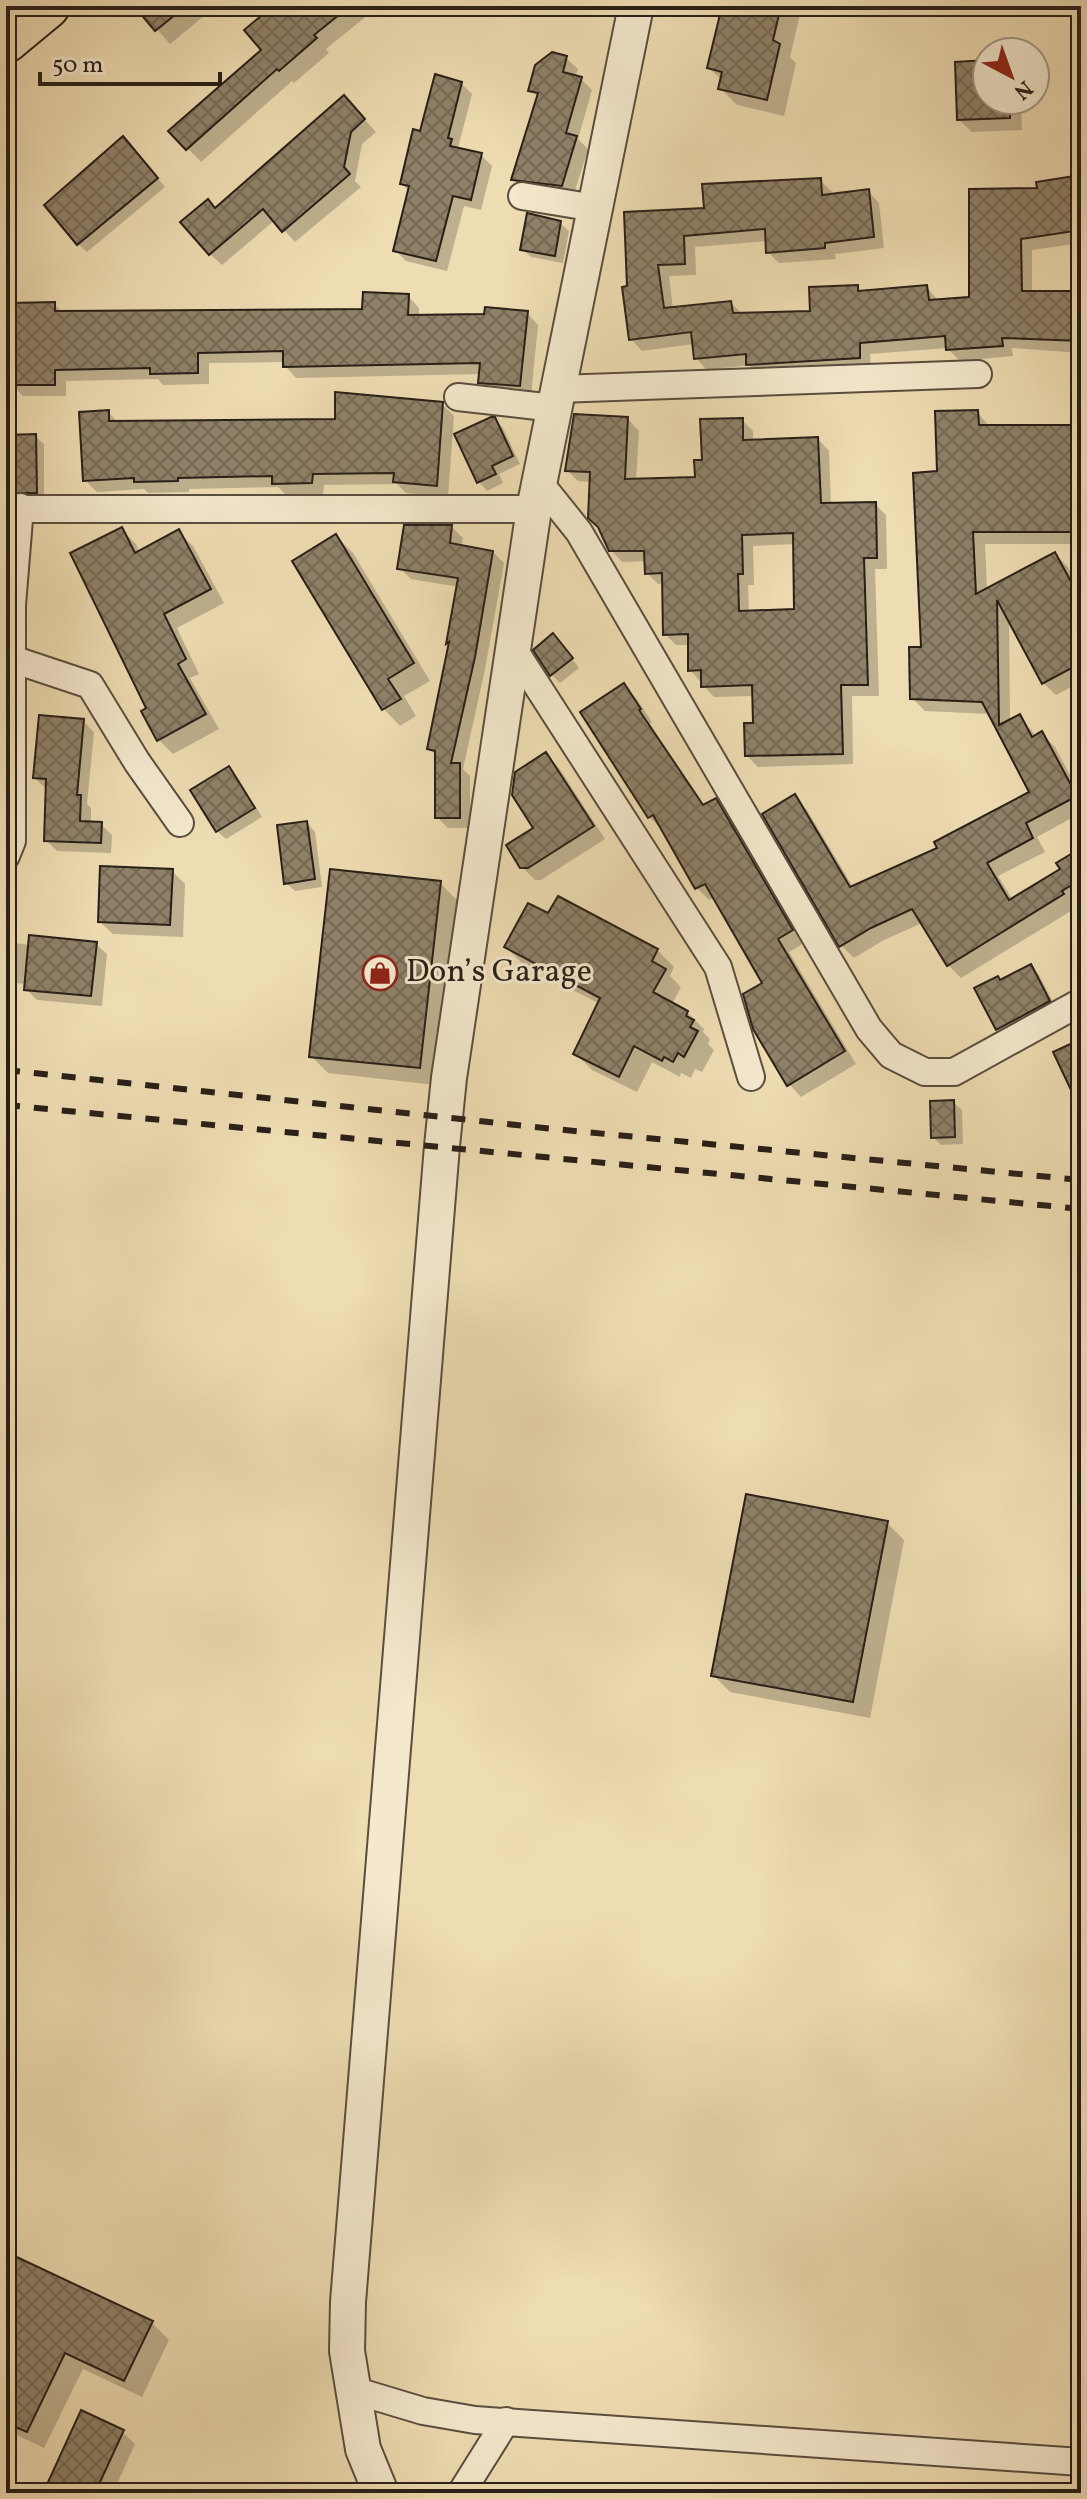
<svg xmlns="http://www.w3.org/2000/svg" width="1087" height="2499" font-family="Vollkorn,serif">
	<defs>
		<pattern id="building-cross-hatch" width="8" height="8" patternUnits="userSpaceOnUse" patternTransform="scale(2)"><rect width="8" height="8" fill="#8f8168"/><path d="M0 0l8 8M0 8l8-8" fill="none" stroke="#756955"/></pattern>
	</defs>
	<rect width="100%" height="100%" fill="#eedcb2"/>
	<filter id="stains"><feTurbulence type="fractalNoise" baseFrequency=".0025" numOctaves="4"/><feColorMatrix values="0 0 0 0 .2 0 0 0 0 .09 0 0 0 0 .02 0 0 0 .5 -.17"/></filter>
	<radialGradient id="worn" r=".72"><stop offset=".6" stop-color="#630" stop-opacity="0"/><stop offset="1" stop-color="#630" stop-opacity=".3"/></radialGradient>
	<g fill="#0003" fill-rule="evenodd">
		<polygon points="137,6 216,6 170,44"/>
		<polygon points="276,6 379,6 326,49 329,53 294,83 292,81 201,162 171,131 263,50"/>
		<polygon points="724,6 802,6 790,57 796,63 784,116 737,105 720,88 722,80 709,68"/>
		<polygon points="566,58 578,69 575,77 581,79 592,90 578,139 588,149 573,197 524,191 513,179 539,98 531,90"/>
		<polygon points="987,62 987,100 1021,100 1022,130 972,132 959,120"/>
		<polygon points="461,83 472,94 458,148 481,155 492,166 481,210 464,206 447,271 406,261 395,250 410,192 402,184 421,134"/>
		<polygon points="356,110 376,132 362,144 355,181 361,187 295,242 275,220 222,265 210,254 216,210"/>
		<polygon points="131,147 165,187 87,252 78,244"/>
		<polygon points="1081,177 1081,243 1032,250 1032,293 1081,293 1081,353 1012,348 1013,356 960,361 947,348 870,354 871,369 760,376 749,365 707,370 696,358 694,344 642,351 631,339 629,288 706,210 820,180 832,192 832,196 868,191 879,203 884,248 835,254 836,259 779,263 768,252 767,241 695,247 696,275 669,276 673,309 731,303 743,315 812,313 857,287 862,293 927,287 938,301 971,298 1039,190"/>
		<polygon points="560,223 569,231 563,263 531,257 522,249"/>
		<polygon points="408,296 419,308 419,316 527,313 538,325 531,397 492,394 480,382 481,374 296,378 285,366 285,362 209,363 209,384 163,385 158,379 66,381 66,396 23,396 12,385 54,304 63,313 364,311"/>
		<polygon points="442,404 454,416 448,497 406,493 397,484 324,485 323,494 285,494 278,487 189,489 189,492 148,493 144,489 97,492 85,480 108,412 119,423 337,421"/>
		<polygon points="977,412 990,427 1077,427 1081,431 1081,544 985,544 987,590 1055,554 1068,567 1081,592 1081,682 1056,695 1043,683 1009,618 1010,722 1020,717 1037,737 1042,734 1055,747 1081,796 1081,813 1037,837 1045,852 998,876 1013,900 1063,870 1081,850 1081,899 1073,904 1076,908 961,978 948,965 922,923 884,940 854,958 841,945 794,797 807,810 853,887 940,849 1031,792 990,714 925,711 912,698 923,649 940,473"/>
		<path d="M628,419L639,431L636,481L697,479L704,462L742,420L753,431V441L818,439L829,451L831,505L875,504L886,515L887,569H875L879,696H852L853,764L758,767L747,756L755,725L754,696L714,697L690,670V645H676L665,634L664,584H658L647,573V561L622,562L611,550L599,526L591,482L578,481L567,470ZM795,544L796,611L749,612L748,585H754L753,546Z"/>
		<polygon points="495,420 503,428 520,464 499,474 503,483 487,491 479,482 457,436"/>
		<polygon points="35,436 44,444 44,500 6,504 6,437"/>
		<polygon points="452,527 463,538 461,547 493,552 504,563 485,669 463,769 470,776 470,828 448,828 437,817 437,756 429,748 459,587 411,579 400,568"/>
		<polygon points="122,530 136,544 140,553 179,532 193,546 224,603 177,628 199,674 190,678 219,729 173,754 159,740 144,712 148,709"/>
		<polygon points="336,536 353,553 430,681 404,696 416,716 400,726 383,708"/>
		<polygon points="561,644 579,668 560,683 552,675"/>
		<polygon points="624,685 636,698 652,722 650,724 705,806 715,800 728,813 804,943 789,952 856,1064 801,1097 789,1084 764,983 715,897 709,900 697,888 662,829 649,817"/>
		<polygon points="83,721 94,732 87,804 91,808 91,823 101,824 112,835 111,853 57,851 46,840 46,789 35,778"/>
		<polygon points="546,755 559,768 605,839 541,880 535,880 522,867 535,828"/>
		<polygon points="229,768 237,777 262,817 226,839 217,831"/>
		<polygon points="307,823 315,832 322,887 295,891 286,883"/>
		<polygon points="172,871 185,884 183,937 113,934 100,922"/>
		<polygon points="440,883 457,900 436,1085 328,1073 311,1056"/>
		<polygon points="549,916 657,950 674,967 670,976 681,987 672,1004 687,1012 704,1029 703,1032 710,1039 708,1044 714,1050 702,1072 695,1069 691,1078 681,1073 680,1077 652,1062 637,1092 592,1070 575,1053 600,1004 523,964 506,947"/>
		<polygon points="6,942 30,945 96,944 107,954 102,1006 37,1000 26,989 26,984 6,982"/>
		<polygon points="1031,966 1039,975 1057,1010 1006,1038 998,1029 977,989 1001,981"/>
		<polygon points="953,1102 962,1110 963,1144 941,1145 933,1137"/>
		<polygon points="1081,1323 1081,1493 1070,1482 1070,1431"/>
		<polygon points="887,1523 904,1540 870,1718 730,1692 713,1675"/>
		<polygon points="1081,1654 1081,1767 1076,1762"/>
		<polygon points="6,2254 152,2323 169,2340 142,2397 83,2369 44,2448 6,2430"/>
		<polygon points="122,2432 135,2444 113,2493 45,2493"/>
	</g>
	<g fill="url(#building-cross-hatch)" stroke="#291f17" stroke-width="2" fill-rule="evenodd">
		<polygon points="134,6 186,6 155,31"/>
		<polygon points="273,6 350,6 314,35 317,38 279,71 277,69 186,150 168,131 261,50 244,30"/>
		<polygon points="722,6 781,6 773,40 780,44 767,100 718,89 722,72 707,68"/>
		<polygon points="552,52 567,56 563,72 582,77 566,133 577,136 562,186 511,180 538,93 528,91 535,65"/>
		<polygon points="987,60 987,100 1010,100 1010,118 957,120 955,62"/>
		<polygon points="435,74 462,82 448,138 452,139 450,146 482,153 471,200 453,196 436,261 393,251 409,186 400,184 413,129 420,131"/>
		<polygon points="344,95 365,119 351,132 344,167 350,174 282,232 263,209 209,255 180,222 208,199 215,208"/>
		<polygon points="123,136 158,178 77,245 44,205"/>
		<polygon points="1081,175 1081,230 1021,239 1022,291 1081,291 1081,341 1002,338 1003,346 946,350 945,336 860,343 860,358 746,365 746,354 694,359 691,332 629,340 622,287 627,286 624,212 704,208 702,184 821,178 822,195 869,189 874,237 825,243 825,248 766,253 765,229 684,236 685,264 658,265 664,308 731,301 733,313 810,311 809,287 858,285 858,291 927,285 929,300 969,297 969,189 1037,188 1036,182"/>
		<polygon points="527,213 561,221 555,256 520,250"/>
		<polygon points="363,292 409,294 408,315 484,314 485,307 528,311 520,386 478,383 480,363 283,367 283,351 198,353 198,373 150,374 150,368 55,370 55,385 10,385 10,303 55,302 55,311 362,309"/>
		<polygon points="335,392 443,402 437,486 393,482 394,473 313,474 312,483 272,484 272,476 178,478 178,481 134,482 134,478 83,481 79,412 109,410 109,421 335,419"/>
		<polygon points="978,410 979,425 1078,425 1077,532 973,532 976,594 1055,552 1081,600 1081,663 1042,684 997,600 999,725 1020,714 1032,737 1042,731 1077,796 1026,823 1033,838 987,863 1009,900 1060,869 1056,863 1081,848 1081,903 1070,886 1062,891 1064,894 947,966 912,909 871,928 839,947 762,814 795,794 850,887 937,848 934,842 1029,792 982,702 910,699 909,647 921,647 913,473 937,471 935,411"/>
		<path d="M574,414L628,417L625,479L695,477L694,460H702L700,419L743,418V440L818,437L821,503L876,502L877,558H864L868,685H841L843,754L745,756L744,723H753L752,685L701,687V670L688,671V634L663,635L662,573L645,574L644,551H609L598,527L588,518L590,472L565,471ZM793,533L794,609L739,611L738,574H743L742,535Z"/>
		<polygon points="491,417 495,417 513,456 492,466 496,474 477,483 454,434"/>
		<polygon points="36,434 37,493 6,493 6,435"/>
		<polygon points="404,525 452,525 450,543 493,551 475,657 451,763 460,763 460,818 435,818 435,751 427,749 449,642 446,644 458,578 397,569"/>
		<polygon points="122,527 135,553 179,529 211,589 164,614 186,659 178,664 206,714 157,741 141,711 146,708 70,553"/>
		<polygon points="336,534 414,663 388,679 401,699 382,710 292,561"/>
		<polygon points="553,633 573,658 550,676 533,650"/>
		<polygon points="624,683 641,709 639,710 703,805 716,798 793,930 778,939 845,1051 787,1086 753,1029 743,994 762,983 705,884 695,889 653,815 648,818 580,712"/>
		<polygon points="39,715 84,719 77,795 81,795 80,821 102,822 101,843 44,841 46,779 33,778"/>
		<polygon points="546,752 594,826 528,868 520,868 506,845 533,828 512,795 515,772"/>
		<polygon points="229,766 255,808 216,832 190,790"/>
		<polygon points="307,821 315,879 284,884 277,825"/>
		<polygon points="100,866 173,869 170,925 98,922"/>
		<polygon points="330,869 441,881 420,1068 309,1057"/>
		<polygon points="558,896 658,949 652,961 666,969 653,992 688,1011 686,1016 694,1020 690,1027 698,1031 684,1057 678,1053 673,1062 664,1057 662,1061 634,1046 619,1077 573,1054 600,998 504,947 528,903 548,913"/>
		<polygon points="29,935 97,942 91,996 24,990"/>
		<polygon points="1031,964 1050,1001 996,1030 974,988 998,976 1000,980"/>
		<polygon points="1081,1039 1081,1111 1053,1052"/>
		<polygon points="954,1100 955,1137 931,1138 930,1101"/>
		<polygon points="746,1494 888,1521 853,1702 711,1676"/>
		<polygon points="6,2252 153,2321 124,2381 65,2353 27,2432 6,2423"/>
		<polygon points="81,2410 124,2430 95,2493 43,2493"/>
	</g>
	<g fill="none" stroke-linecap="round" stroke-linejoin="round">
		<g stroke="#5a4e3e" stroke-width="30">
			<g id="minor">
				<polyline points="522,196 595,208"/>
				<polyline points="558,389 978,374"/>
				<polyline points="458,397 554,408"/>
				<polyline points="539,482 579,532 869,1029 891,1055 925,1072 954,1072 1081,1002"/>
				<polyline points="6,509 534,509"/>
				<polyline points="513,648 718,967 751,1077"/>
				<polyline points="12,659 90,685 137,762 180,823"/>
				<polyline points="6,856 12,841 12,605 20,507"/>
				<polyline points="353,2390 423,2411 475,2420 1081,2462"/>
				<polyline points="461,2493 506,2421"/>
			</g>
		</g>
		<g stroke="#5a4e3e" stroke-width="38">
			<polyline id="tertiary" points="381,2493 363,2449 347,2351 348,2302 442,1146 449,1078 534,509 636,6"/>
		</g>
		<g stroke="#291f17" stroke-width="48">
			<polyline id="trunk" points="6,40 47,6"/>
		</g>
		<use href="#minor" stroke="#f4e8cd" stroke-width="26"/>
		<use href="#tertiary" stroke="#f4e8cd" stroke-width="34"/>
		<use href="#trunk" stroke="#eedcb2" stroke-width="44"/>
		<g stroke="#291f17" stroke-width="6" stroke-dasharray="14 14" stroke-linecap="butt">
			<polyline points="6,1070 544,1128 1081,1180"/>
			<polyline points="6,1105 1081,1209"/>
		</g>
	</g>
	<defs>
		<g id="shop-ring" transform="scale(1.8)"><circle r="9.5" fill="#f4e8cd" stroke="#8f2418" stroke-width="1.5"/><path d="M-5-2.5h2.3a2.7 3.5 0 0 1 5.4 0H5L5.5 6h-11ZM-1.5-2.5h3a1.5 2.3 0 0 0-3 0Z" fill="#8f2418"/></g>
	</defs>
	<g fill-rule="evenodd">
		<use href="#shop-ring" x="380" y="973"/>
	</g>
	<g text-anchor="middle" dominant-baseline="central" stroke-width="6" stroke-linejoin="round" paint-order="stroke">
		<g font-size="32" fill="#291f17" stroke="#f4e8cd" text-anchor="start">
			<text x="406" y="973">Don’s Garage</text>
		</g>
	</g>
	<rect width="1087" height="2499" fill="none" stroke="#eedcb2" stroke-width="32"/>
	<rect x="8" y="8" width="1071" height="2483" fill="none" stroke="#291f17" stroke-width="4"/>
	<rect x="16" y="16" width="1055" height="2467" fill="none" stroke="#291f17" stroke-width="2"/>
	<g transform="translate(1011 76) rotate(139)"><circle r="38" fill="#f4e8cd" stroke="#a39884" stroke-width="2"/>
	<path d="M0-6L14 30L0 20L-14 30Z" fill="#8f2418"/>
	<text y="-12" font-size="22" font-weight="bold" text-anchor="middle" fill="#291f17">N</text>
	</g>
	<path d="M40 72v12h180v-12" fill="none" stroke="#291f17" stroke-width="4"/>
	<text x="52" y="72" font-size="24" fill="#291f17" stroke="#f4e8cd" stroke-width="6" paint-order="stroke">50 m</text>
	<rect width="100%" height="100%" filter="url(#stains)"/>
	<rect width="100%" height="100%" fill="url(#worn)"/>
</svg>
